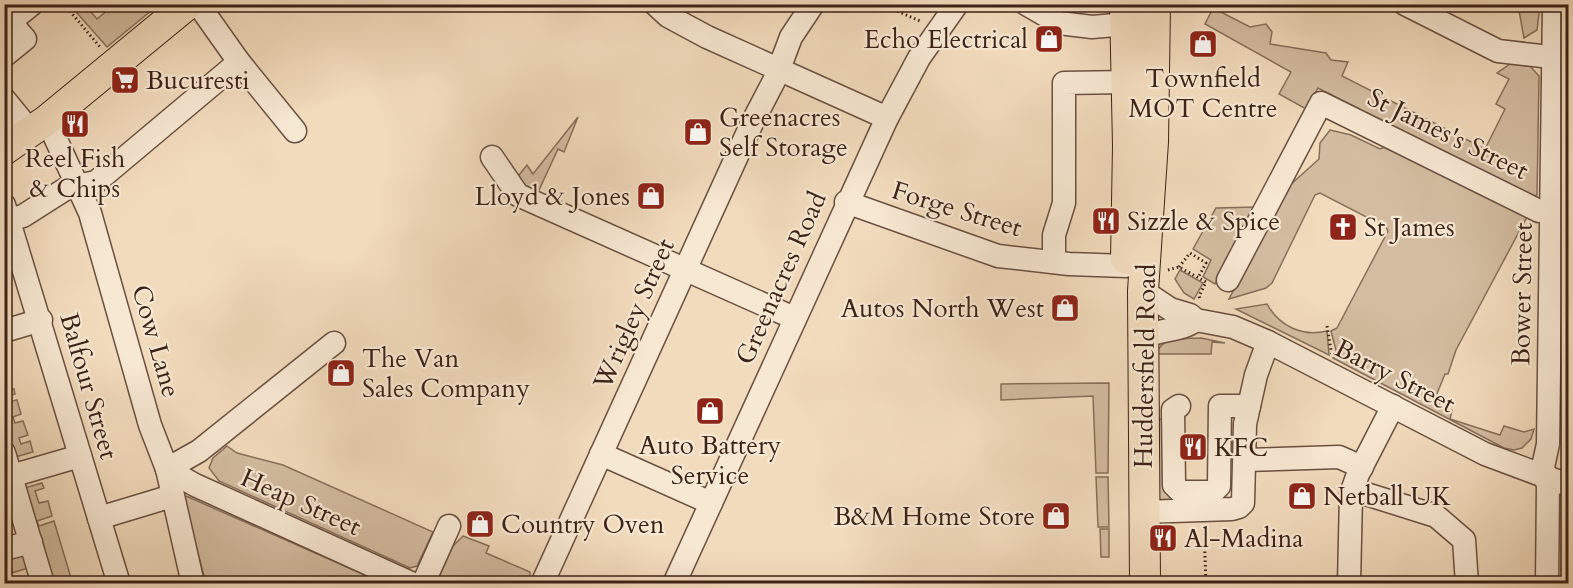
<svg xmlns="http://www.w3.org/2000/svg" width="1573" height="588" font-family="Cardo,serif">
	<rect width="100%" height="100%" fill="#f2dbbc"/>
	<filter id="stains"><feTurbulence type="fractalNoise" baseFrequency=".00333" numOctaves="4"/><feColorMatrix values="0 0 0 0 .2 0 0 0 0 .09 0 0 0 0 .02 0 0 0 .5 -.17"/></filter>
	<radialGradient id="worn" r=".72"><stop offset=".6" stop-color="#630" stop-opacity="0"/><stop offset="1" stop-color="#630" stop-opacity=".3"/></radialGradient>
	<g fill="#d3bca0" stroke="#886f5c" stroke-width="1.5">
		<polygon points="70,5 85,5 97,19 114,5 158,5 107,47"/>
		<polygon points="1518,5 1540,5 1537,30 1524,38"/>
		<polygon points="1213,8 1250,27 1266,24 1272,32 1270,44 1326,53 1331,60 1348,62 1342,76 1485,149 1505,109 1496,104 1509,79 1497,73 1510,64 1530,66 1539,76 1537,195 1532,197 1318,88 1306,109 1279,94 1291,72 1205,24"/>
		<polygon points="578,117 564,152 558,149 539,190 535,191 525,187 520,180 519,175 527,165 533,174"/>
		<polygon points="1330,130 1351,135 1380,149 1390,145 1528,215 1456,350 1448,374 1445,374 1436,396 1441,398 1439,406 1452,410 1450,419 1500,435 1504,426 1524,432 1534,429 1531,439 1522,448 1514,450 1504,448 1333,358 1337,354 1331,331 1337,328 1388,231 1386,227 1320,193 1315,195 1272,283 1266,288 1229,299 1288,187 1319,159 1320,143"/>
		<polygon points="1256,207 1215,284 1203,277 1211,260 1193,249 1216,208"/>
		<polygon points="1180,270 1203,283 1194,299 1184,293 1175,279"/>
		<path d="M1267,304C1279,326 1302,337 1327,331L1329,355L1236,309Z"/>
		<path d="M1201,338L1225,343L1212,342L1211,354H1157C1161,335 1185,339 1201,338Z"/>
		<polygon points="1109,383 1108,473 1096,473 1093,396 1001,400 1001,384"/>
		<polygon points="14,389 15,394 6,397 8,402 17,400 21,414 13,417 15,423 23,421 28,435 19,438 21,444 30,441 33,452 12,458 5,433 4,391"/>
		<polygon points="1157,419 1169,419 1184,499 1157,502"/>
		<polygon points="227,446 237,453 283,465 433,532 417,566 410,568 219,481 209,468 213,458"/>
		<polygon points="1096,477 1108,477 1109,527 1098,527"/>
		<polygon points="42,483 44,488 35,491 39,503 48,501 52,516 37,521 39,526 54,521 71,578 64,580 64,583 49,583 21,489"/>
		<polygon points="186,496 383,583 206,583 183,498"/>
		<polygon points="1100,529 1109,529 1109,557 1101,557"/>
		<polygon points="463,536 489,546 486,553 530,572 530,584 446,584 439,577 453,546"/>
		<polygon points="29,547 35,566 5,575 5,554"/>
	</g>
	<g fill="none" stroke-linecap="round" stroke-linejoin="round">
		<g stroke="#6a5041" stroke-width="25">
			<g id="minor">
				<polyline points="655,4 668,16 707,37 887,118"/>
				<polyline points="1026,4 1059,23 1092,27 1139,23"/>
				<polyline points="1405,4 1498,51 1568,59"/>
				<polyline points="4,15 25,39 4,56"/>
				<polyline points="10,22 32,4"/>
				<polyline points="239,62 295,131"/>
				<polyline points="4,99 31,132"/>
				<polyline points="47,120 90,213 150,425 167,469 193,584"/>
				<polyline points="492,157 518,195 794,318"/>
				<polyline points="846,202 998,256 1069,264 1126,266"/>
				<polyline points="4,205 119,584"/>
				<polyline points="9,220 23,216 67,188 96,182 239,62 198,4"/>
				<polyline points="1054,262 1054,235 1064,203 1064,83 1127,82"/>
				<polyline points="1228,280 1321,103 1539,211 1551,211"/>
				<polyline points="1143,291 1170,309 1190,315 1196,320 1233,327 1268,342 1485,454 1568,485"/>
				<polyline points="4,331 41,320"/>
				<path d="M1143,338C1159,328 1181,332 1196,320"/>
				<polyline points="1179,406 1173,410 1174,485 1181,492 1213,492 1219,486 1220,406 1249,406"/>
				<polyline points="4,453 43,584"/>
				<polyline points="601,454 711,503"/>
				<polyline points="1245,460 1339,457 1362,467"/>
				<polyline points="167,469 195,485 413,584"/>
				<polyline points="167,469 199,451 334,343"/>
				<polyline points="4,478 80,456"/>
				<polyline points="1351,494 1366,494 1436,516 1464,540 1467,584"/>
				<polyline points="1143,512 1232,509 1239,507 1243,503 1245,424 1256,375 1268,342"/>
				<polyline points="99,518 172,496"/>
				<polyline points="4,549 31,542"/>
				<polyline points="423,584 449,526"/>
				<polyline points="542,584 752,123 776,77 791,37 813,4"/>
				<polyline points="674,584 887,118 919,58 957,4"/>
				<polyline points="1349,584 1351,494 1358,474 1393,406"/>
				<polyline points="1547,584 1548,486 1543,467 1548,444 1554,4"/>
			</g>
		</g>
		<g stroke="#3c2218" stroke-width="32">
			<g id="major">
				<polyline points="1125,4 1128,146 1126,259"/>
				<polyline points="4,150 47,120 188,4"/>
				<polyline points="1145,584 1143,291 1153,142 1155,4"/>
			</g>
		</g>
		<g stroke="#3c2218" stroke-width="3" stroke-dasharray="1.5 3" stroke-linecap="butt">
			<polyline points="64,4 100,47"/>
			<polyline points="881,4 920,21"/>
			<polyline points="1179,267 1190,253 1206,263 1198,278"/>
			<polyline points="1168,270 1179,267 1206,282 1199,296 1200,299"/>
			<polyline points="1327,326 1332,356"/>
			<polyline points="1204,529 1206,584"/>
		</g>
		<use href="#minor" stroke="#f7e8d3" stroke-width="22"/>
		<use href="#major" stroke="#f2dbbc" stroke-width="30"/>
	</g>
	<defs>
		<g id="shop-square" transform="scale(1.5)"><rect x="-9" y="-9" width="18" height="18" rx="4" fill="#8f2418" stroke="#f7e8d3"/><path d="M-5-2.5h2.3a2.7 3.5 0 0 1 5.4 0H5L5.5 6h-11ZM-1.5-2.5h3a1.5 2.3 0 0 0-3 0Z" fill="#fff"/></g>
		<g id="supermarket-square" transform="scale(1.5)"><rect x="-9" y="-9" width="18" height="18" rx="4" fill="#8f2418" stroke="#f7e8d3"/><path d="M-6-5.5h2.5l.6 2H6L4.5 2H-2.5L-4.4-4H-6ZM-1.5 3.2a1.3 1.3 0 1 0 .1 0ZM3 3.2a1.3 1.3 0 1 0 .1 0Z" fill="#fff"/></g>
		<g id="restaurant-square" transform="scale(1.5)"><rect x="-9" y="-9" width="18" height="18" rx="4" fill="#8f2418" stroke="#f7e8d3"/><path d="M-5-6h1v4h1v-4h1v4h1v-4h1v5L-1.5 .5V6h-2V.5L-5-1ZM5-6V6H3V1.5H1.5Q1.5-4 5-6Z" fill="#fff"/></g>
		<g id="church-square" transform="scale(1.5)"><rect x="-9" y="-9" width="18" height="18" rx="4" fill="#8f2418" stroke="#f7e8d3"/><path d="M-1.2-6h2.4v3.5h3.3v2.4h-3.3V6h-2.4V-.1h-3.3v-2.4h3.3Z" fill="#fff"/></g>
	</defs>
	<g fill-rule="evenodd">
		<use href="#shop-square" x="1049" y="39"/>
		<use href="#shop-square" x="1203" y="44"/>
		<use href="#supermarket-square" x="125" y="80"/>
		<use href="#restaurant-square" x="75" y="124"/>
		<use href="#shop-square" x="698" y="132"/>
		<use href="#shop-square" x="651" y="196"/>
		<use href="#restaurant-square" x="1106" y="221"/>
		<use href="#church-square" x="1343" y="227"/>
		<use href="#shop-square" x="1065" y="308"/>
		<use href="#shop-square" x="341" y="373"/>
		<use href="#shop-square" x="710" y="411"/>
		<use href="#restaurant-square" x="1193" y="447"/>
		<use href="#shop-square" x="1302" y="496"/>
		<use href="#shop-square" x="1056" y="516"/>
		<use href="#shop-square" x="480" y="524"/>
		<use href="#restaurant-square" x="1163" y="538"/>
	</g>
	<g text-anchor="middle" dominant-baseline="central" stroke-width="4.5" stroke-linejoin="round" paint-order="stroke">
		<g font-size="26" fill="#3c2218" stroke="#f7e8d3" text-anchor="start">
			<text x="1028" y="39" text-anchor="end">Echo Electrical</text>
			<text x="1203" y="78" text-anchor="middle">Townfield<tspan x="1203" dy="30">MOT Centre</tspan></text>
			<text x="146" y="80">Bucuresti</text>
			<text x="719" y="117">Greenacres<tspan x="719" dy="30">Self Storage</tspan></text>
			<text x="75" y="158" text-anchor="middle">Reel Fish<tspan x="75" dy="30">&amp; Chips</tspan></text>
			<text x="630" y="196" text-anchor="end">Lloyd &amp; Jones</text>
			<text x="1127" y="221">Sizzle &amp; Spice</text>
			<text x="1364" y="227">St James</text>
			<text x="1044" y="308" text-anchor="end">Autos North West</text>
			<text x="362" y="358">The Van<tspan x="362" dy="30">Sales Company</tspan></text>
			<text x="710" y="445" text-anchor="middle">Auto Battery<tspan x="710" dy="30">Service</tspan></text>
			<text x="1214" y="447">KFC</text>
			<text x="1323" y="496">Netball UK</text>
			<text x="1035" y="516" text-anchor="end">B&amp;M Home Store</text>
			<text x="501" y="524">Country Oven</text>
			<text x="1184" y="538">Al-Madina</text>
		</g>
		<g font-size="26" fill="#3c2218" stroke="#f7e8d3">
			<text transform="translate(1448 134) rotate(26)">St James's Street</text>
			<text transform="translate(957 209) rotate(17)">Forge Street</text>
			<text transform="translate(781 278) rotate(-66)">Greenacres Road</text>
			<text transform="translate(1522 294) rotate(-89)">Bower Street</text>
			<text transform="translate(634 314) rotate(-66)">Wrigley Street</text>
			<text transform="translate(156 341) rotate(74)">Cow Lane</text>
			<text transform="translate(1145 366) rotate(-89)">Huddersfield Road</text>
			<text transform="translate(1395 376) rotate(27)">Barry Street</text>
			<text transform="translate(89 386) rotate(74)">Balfour Street</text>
			<text transform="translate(301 502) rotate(24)">Heap Street</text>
		</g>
	</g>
	<rect width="1573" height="588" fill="none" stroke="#f2dbbc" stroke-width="24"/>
	<rect x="6" y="6" width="1561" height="576" fill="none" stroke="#3c2218" stroke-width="3"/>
	<rect x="12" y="12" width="1549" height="564" fill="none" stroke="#3c2218" stroke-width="1.5"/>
	<rect width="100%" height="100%" filter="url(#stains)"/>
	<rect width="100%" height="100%" fill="url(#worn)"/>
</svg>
